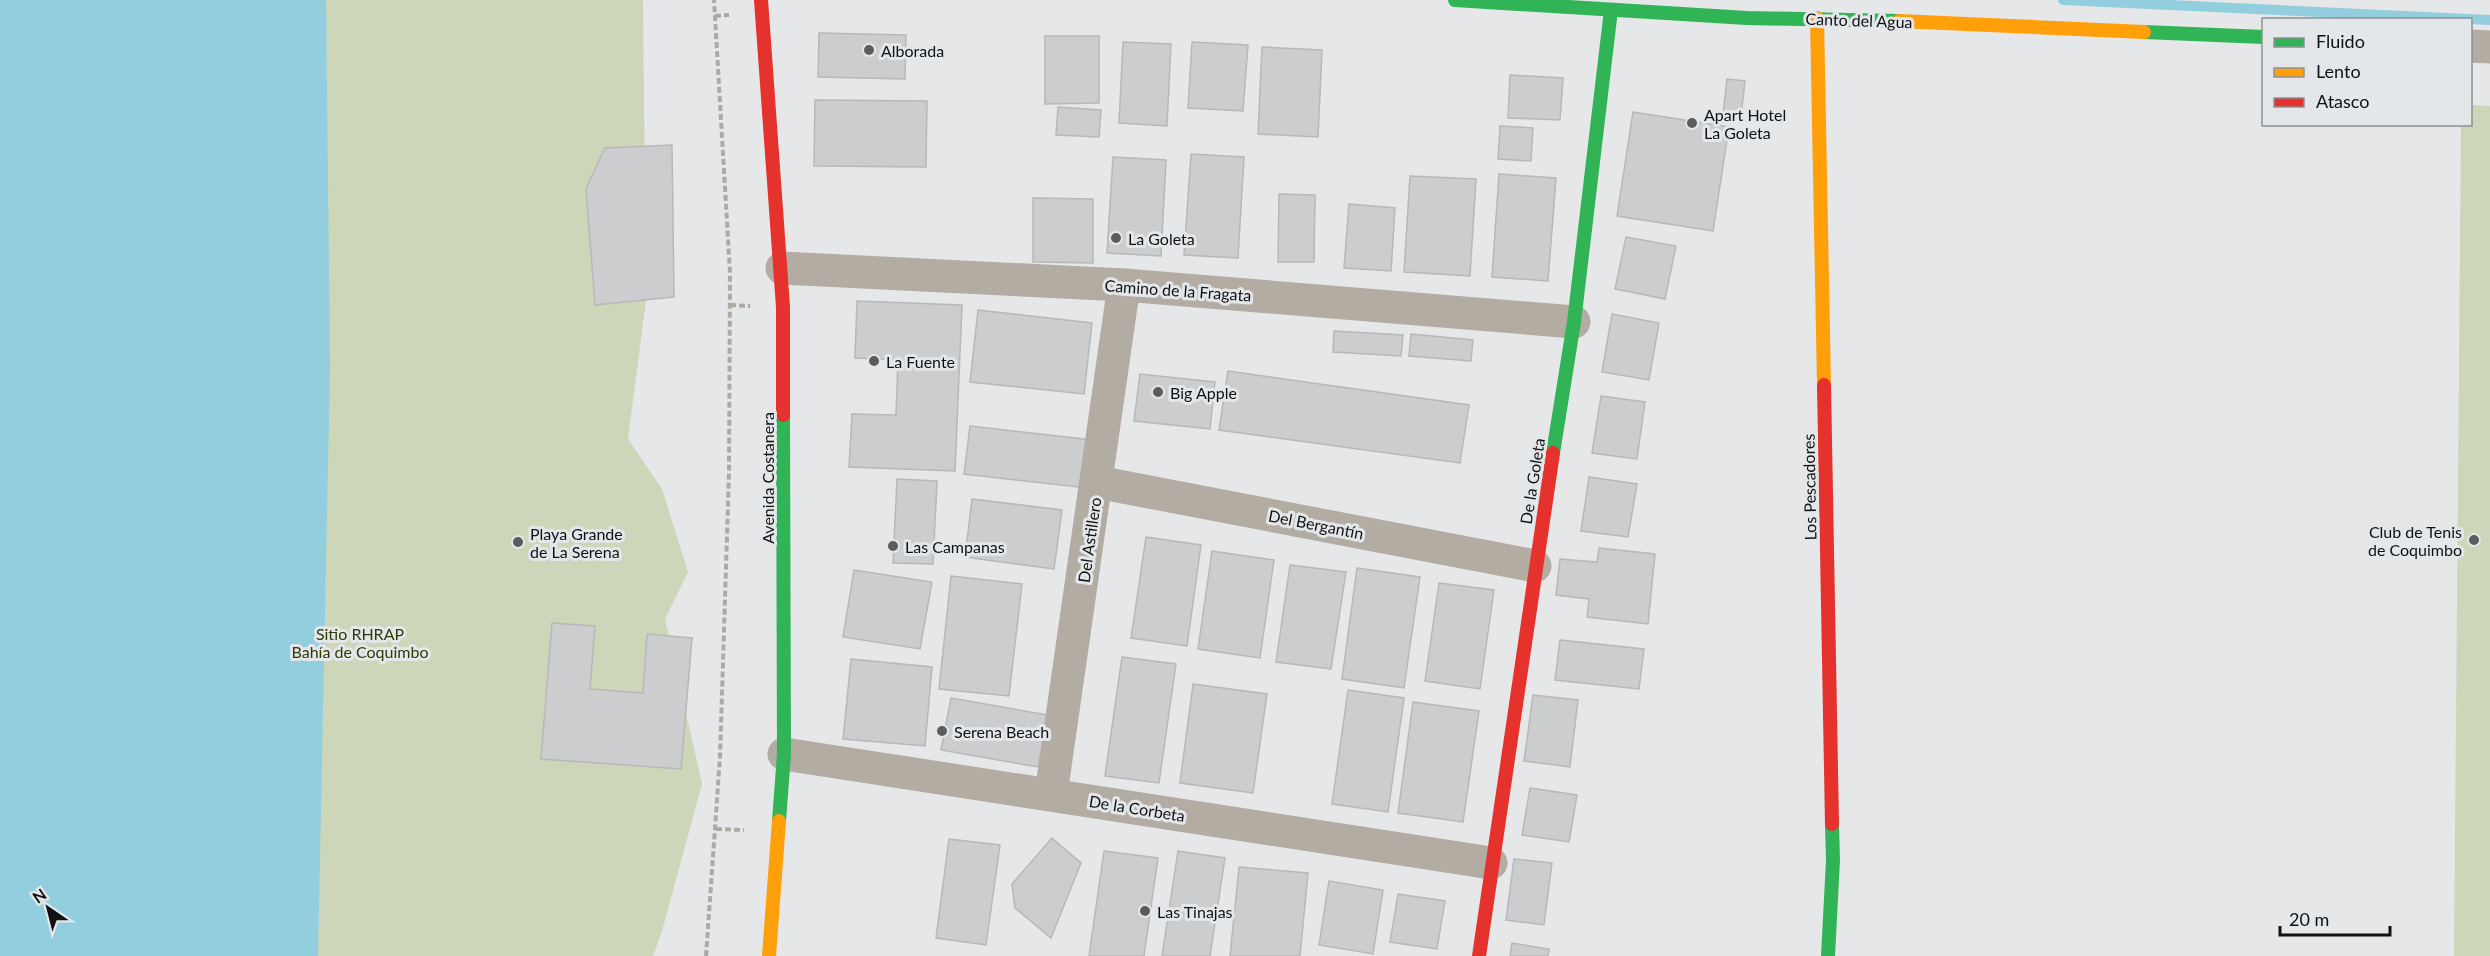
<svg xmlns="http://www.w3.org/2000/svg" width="2490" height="956" font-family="Lato,sans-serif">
	<rect width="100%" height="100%" fill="#e5e7e9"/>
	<g fill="#cdd6b8">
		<polygon points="65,0 643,0 646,300 628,439 662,489 688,572 665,619 702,784 662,931 653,956 49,956"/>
		<polygon points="2471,105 2490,106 2490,956 2454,956 2461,125 2470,124"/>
	</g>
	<polygon fill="#92cede" points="0,0 326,0 330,366 318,956 0,956"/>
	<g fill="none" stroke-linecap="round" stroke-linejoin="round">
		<polyline stroke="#92cede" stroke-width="10" points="2063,0 2490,20"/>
	</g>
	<g fill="#cbcdce" stroke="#b6b8b9" stroke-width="1.5">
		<polygon points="819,33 906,35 905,79 818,77"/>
		<polygon points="1045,36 1099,36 1099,103 1045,104"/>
		<polygon points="1123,42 1171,44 1167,126 1119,123"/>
		<polygon points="1192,42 1248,45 1243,111 1188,108"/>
		<polygon points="1262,47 1322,50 1318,137 1258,134"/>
		<polygon points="1510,75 1563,78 1560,120 1508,118"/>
		<polygon points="1727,79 1745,81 1741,116 1723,114"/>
		<polygon points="815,100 927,101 926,167 814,166"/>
		<polygon points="1058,107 1101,110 1099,137 1056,135"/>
		<polygon points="1633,112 1729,127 1713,231 1617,216"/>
		<polygon points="1500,126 1533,128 1531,161 1498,159"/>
		<polygon points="672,145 674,297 595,305 586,189 605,148"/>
		<polygon points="1191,154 1244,157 1238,258 1184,255"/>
		<polygon points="1113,157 1166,160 1161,256 1107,253"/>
		<polygon points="1499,174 1556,178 1548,281 1492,277"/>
		<polygon points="1410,176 1476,179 1470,276 1404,272"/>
		<polygon points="1279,194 1315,195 1314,262 1278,262"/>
		<polygon points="1033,198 1093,199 1093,263 1033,262"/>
		<polygon points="1349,204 1395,208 1391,271 1344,268"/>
		<polygon points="1626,237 1676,246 1665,299 1615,289"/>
		<polygon points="857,301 962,305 955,471 849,467 852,414 896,415 898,360 855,358"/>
		<polygon points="978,310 1092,323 1084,394 970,382"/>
		<polygon points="1612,314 1659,323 1649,380 1602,372"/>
		<polygon points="1334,331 1403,335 1401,356 1333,352"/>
		<polygon points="1411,334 1473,340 1471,361 1409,356"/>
		<polygon points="1228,371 1469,405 1460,463 1219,430"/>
		<polygon points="1140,374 1215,382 1210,429 1134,421"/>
		<polygon points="1601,396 1645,402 1637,459 1592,453"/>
		<polygon points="970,426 1092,440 1087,488 964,474"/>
		<polygon points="1589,477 1637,484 1628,537 1581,531"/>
		<polygon points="897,479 937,481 933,564 893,563"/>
		<polygon points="972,499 1062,510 1054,569 965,557"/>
		<polygon points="1146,537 1201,545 1187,646 1131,638"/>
		<polygon points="1599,548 1655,554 1648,624 1587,617 1589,599 1556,595 1560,559 1597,562"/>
		<polygon points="1212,551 1274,560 1260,658 1198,649"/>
		<polygon points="1290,565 1346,572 1331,669 1276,662"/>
		<polygon points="1357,568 1420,577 1404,688 1342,679"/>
		<polygon points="854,570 932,582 920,649 843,637"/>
		<polygon points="951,576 1022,584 1009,696 939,689"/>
		<polygon points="1439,583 1494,590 1480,689 1425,681"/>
		<polygon points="552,623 595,626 590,689 643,693 647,634 692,638 681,769 541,759"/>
		<polygon points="1560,640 1644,649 1639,689 1555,680"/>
		<polygon points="1122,657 1176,664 1159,783 1105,776"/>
		<polygon points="851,659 932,667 925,746 843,739"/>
		<polygon points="1193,684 1267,694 1253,793 1180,783"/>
		<polygon points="1348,690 1404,698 1388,812 1332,804"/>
		<polygon points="1533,695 1578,700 1570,767 1524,761"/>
		<polygon points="951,698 1048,715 1038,767 941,750"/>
		<polygon points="1413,702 1479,711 1463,822 1398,813"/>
		<polygon points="1530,788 1577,795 1569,842 1522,835"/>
		<polygon points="1052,838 1081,863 1051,938 1015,908 1012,884"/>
		<polygon points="949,839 1000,845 986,945 936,938"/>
		<polygon points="1104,851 1158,858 1144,956 1089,956"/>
		<polygon points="1178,851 1225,858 1210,956 1162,956"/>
		<polygon points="1514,859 1552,863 1544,925 1506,920"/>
		<polygon points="1239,867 1308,873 1300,956 1230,956"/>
		<polygon points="1329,881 1383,890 1373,954 1319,945"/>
		<polygon points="1398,894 1445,901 1437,949 1390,942"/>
		<polygon points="1512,943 1549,949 1548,956 1510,956"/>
	</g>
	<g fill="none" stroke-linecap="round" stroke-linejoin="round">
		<g stroke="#aeaaa3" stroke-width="4" stroke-dasharray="6 3" stroke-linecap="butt">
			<polyline points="715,16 729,15"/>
			<polyline points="730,305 750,306"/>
			<polyline points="716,829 744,830"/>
			<polyline points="706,956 720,757 729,473 730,273 714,0"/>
		</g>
		<g stroke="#b3aca2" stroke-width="33">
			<polyline points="2470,46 2490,47"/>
			<polyline points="782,268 1124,285 1574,322"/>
			<polyline points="1097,482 1535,566"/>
			<polyline points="784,754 1491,863"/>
			<polyline points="1051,794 1124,285"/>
		</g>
		<g stroke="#30b455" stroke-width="14">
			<polyline points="1455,0 1747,18 1899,21"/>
			<polyline points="2144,32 2264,37"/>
			<polyline points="1553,453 1574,322 1611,10"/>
			<polyline points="779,821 784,754 783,415"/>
			<polyline points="1828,956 1833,860 1832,824"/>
		</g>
		<g stroke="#ff9f0a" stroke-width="14">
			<polyline points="1817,18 1824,385"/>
			<polyline points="1899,21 2144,32"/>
			<polyline points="769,956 779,821"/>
		</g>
		<g stroke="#e5322d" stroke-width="14">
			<polyline points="761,0 783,307 783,415"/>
			<polyline points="1824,385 1832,824"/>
			<polyline points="1479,956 1553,453"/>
		</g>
	</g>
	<g fill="#5b5c5d" stroke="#e4e7ea" stroke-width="2">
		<circle cx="869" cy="50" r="6"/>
		<circle cx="1692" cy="123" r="6"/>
		<circle cx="1116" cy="238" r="6"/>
		<circle cx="874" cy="361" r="6"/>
		<circle cx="1158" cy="392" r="6"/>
		<circle cx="2474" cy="540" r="6"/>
		<circle cx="518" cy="542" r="6"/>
		<circle cx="893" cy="546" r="6"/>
		<circle cx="942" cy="731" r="6"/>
		<circle cx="1145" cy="911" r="6"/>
	</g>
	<g text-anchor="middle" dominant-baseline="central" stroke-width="6" stroke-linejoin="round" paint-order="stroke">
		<g font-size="16" fill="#101112" stroke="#e4e7ea">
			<text transform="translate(1859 20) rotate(2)">Canto del Agua</text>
			<text transform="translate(1178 290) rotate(4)">Camino de la Fragata</text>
			<text transform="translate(767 478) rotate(-90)">Avenida Costanera</text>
			<text transform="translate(1532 481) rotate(-81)">De la Goleta</text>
			<text transform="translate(1809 487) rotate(-91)">Los Pescadores</text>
			<text transform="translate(1316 524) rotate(11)">Del Bergantín</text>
			<text transform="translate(1089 540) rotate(-82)">Del Astillero</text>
			<text transform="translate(1137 808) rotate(9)">De la Corbeta</text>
		</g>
		<g font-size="16" fill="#101112" stroke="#e4e7ea" text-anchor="start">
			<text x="881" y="50">Alborada</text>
			<text x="1704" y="114">Apart Hotel<tspan x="1704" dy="18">La Goleta</tspan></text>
			<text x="1128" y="238">La Goleta</text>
			<text x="886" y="361">La Fuente</text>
			<text x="1170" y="392">Big Apple</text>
			<text x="2462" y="531" text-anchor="end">Club de Tenis<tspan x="2462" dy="18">de Coquimbo</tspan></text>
			<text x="530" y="533">Playa Grande<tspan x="530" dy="18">de La Serena</tspan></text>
			<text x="905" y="546">Las Campanas</text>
			<text x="954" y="731">Serena Beach</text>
			<text x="1157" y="911">Las Tinajas</text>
		</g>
		<g font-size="16" fill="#313a07" stroke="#e4e7ea">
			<text x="360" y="633">Sitio RHRAP<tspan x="360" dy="18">Bahía de Coquimbo</tspan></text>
		</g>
	</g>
	<rect x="2262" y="18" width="210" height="108" fill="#e4e7ea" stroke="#8f9194" stroke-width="1.5"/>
	<rect x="2274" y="38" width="30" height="9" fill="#30b455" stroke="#8f9194" stroke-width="1.5"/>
	<text x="2316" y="48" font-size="18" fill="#101112">Fluido</text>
	<rect x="2274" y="68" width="30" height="9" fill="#ff9f0a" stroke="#8f9194" stroke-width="1.5"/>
	<text x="2316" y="78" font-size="18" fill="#101112">Lento</text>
	<rect x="2274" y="98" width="30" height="9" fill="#e5322d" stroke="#8f9194" stroke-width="1.5"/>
	<text x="2316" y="108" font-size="18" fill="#101112">Atasco</text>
	<g transform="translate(48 908) rotate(325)" stroke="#e4e7ea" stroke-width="4.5" paint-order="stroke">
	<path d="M0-4.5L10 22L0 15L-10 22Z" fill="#101112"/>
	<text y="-9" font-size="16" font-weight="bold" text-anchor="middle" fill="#101112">N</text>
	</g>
	<path d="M2280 926v9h110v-9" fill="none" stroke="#101112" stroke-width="3"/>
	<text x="2289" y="926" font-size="18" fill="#101112" stroke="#e4e7ea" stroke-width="4.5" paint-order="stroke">20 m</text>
</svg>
